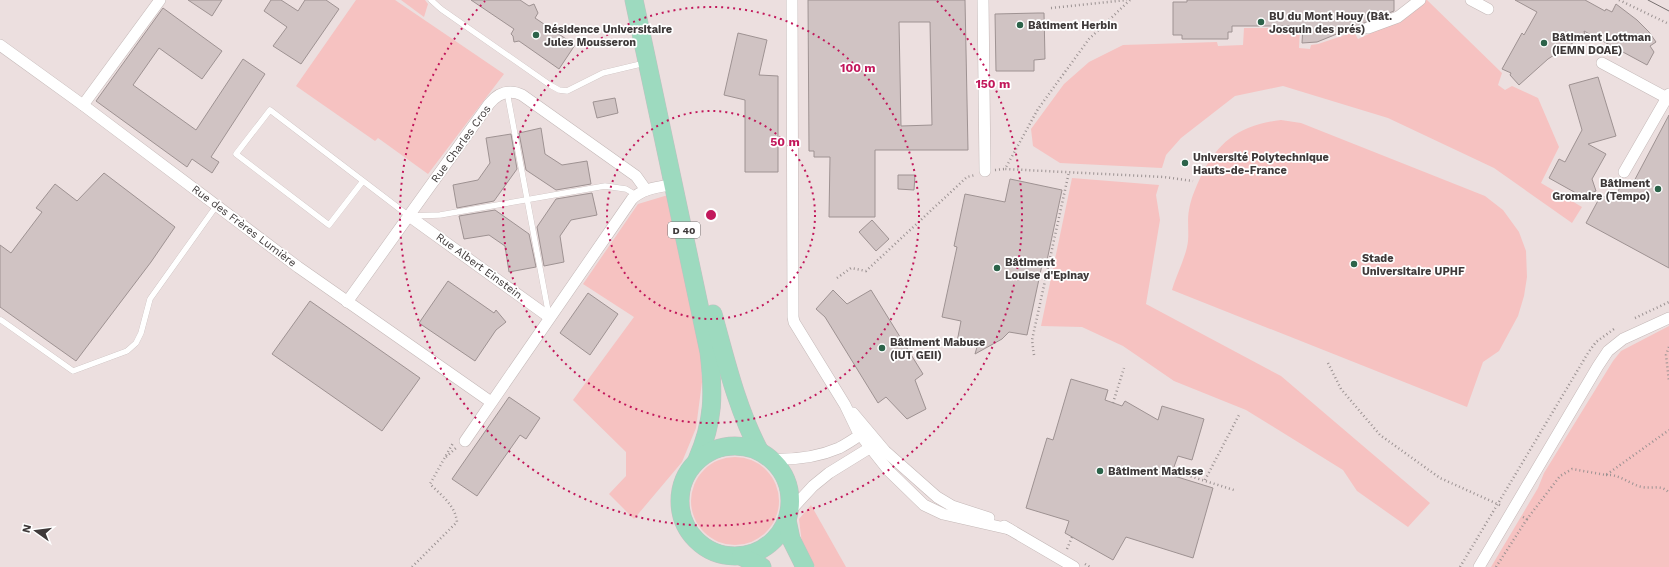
<svg xmlns="http://www.w3.org/2000/svg" width="1669" height="567" font-family="'Work Sans',sans-serif">
	<rect width="100%" height="100%" fill="#ecdfdf"/>
	<g fill="#f6c2c1">
		<polygon points="356,0 395,0 504,74 428,174 378,138 375,141 296,86"/>
		<polygon points="401,0 425,0 428,4 424,17"/>
		<polygon points="1425,0 1427,0 1502,73 1498,85 1505,90 1512,86 1538,98 1559,147 1541,183 1582,207 1572,223 1494,168 1388,118 1283,86 1235,96 1181,138 1166,155 1162,168 1060,163 1033,146 1031,129 1064,84 1089,62 1123,45 1217,42 1218,46 1243,45 1244,28 1300,28 1299,48 1310,49 1311,45 1318,44 1354,32 1358,39 1410,15"/>
		<path d="M1281,120L1301,123L1485,196L1503,210L1519,232L1526,251L1527,277L1524,296L1518,316L1499,351L1483,362L1467,407L1172,290C1176,276 1187,254 1188,241C1189,231 1187,220 1189,210C1191,198 1196,187 1201,176C1219,140 1241,125 1281,120Z"/>
		<polygon points="1072,178 1159,185 1156,195 1160,220 1146,304 1281,376 1430,503 1408,527 1357,491 1343,470 1246,410 1174,381 1123,346 1082,327 1041,326"/>
		<polygon points="668,195 700,324 702,382 696,428 682,462 634,519 609,494 626,476 626,452 573,400 634,317 583,284 638,204"/>
		<polygon points="1669,326 1669,567 1491,567 1538,488 1544,473 1613,361 1621,351"/>
		<circle cx="735" cy="501" r="44"/>
		<polygon points="811,505 846,567 815,567 802,544 799,519"/>
	</g>
	<g fill="#d0c3c3" stroke="#9e9292" fill-rule="evenodd">
		<polygon points="188,0 222,0 212,16"/>
		<polygon points="271,0 281,0 298,11 305,0 326,0 339,9 301,64 273,46 287,27 264,11"/>
		<polygon points="471,0 520,0 529,6 534,4 538,13 535,18 575,45 559,69 519,41 514,42 513,36 511,34 514,29"/>
		<path d="M808,0H965L968,150H875V217H829L830,157H814V151H809ZM899,22H930L932,125L901,126Z"/>
		<polygon points="1187,0 1394,0 1394,11 1317,42 1302,43 1303,26 1232,26 1232,32 1228,32 1228,39 1182,39 1182,35 1173,35 1173,2 1187,2"/>
		<polygon points="1515,0 1585,0 1605,11 1606,9 1612,12 1616,4 1637,20 1649,32 1656,42 1650,46 1654,52 1647,65 1584,31 1585,35 1548,59 1519,85 1510,75 1511,73 1502,69 1522,33 1524,35 1537,12"/>
		<polygon points="163,8 222,51 202,79 159,48 133,85 196,130 243,59 265,74 211,157 219,162 212,173 192,159 187,167 96,101"/>
		<polygon points="1038,13 1044,13 1045,59 1034,60 1034,71 996,71 995,14"/>
		<polygon points="738,33 767,40 759,75 778,76 778,172 745,172 745,100 724,95"/>
		<polygon points="1598,77 1616,136 1588,144 1606,154 1592,179 1596,191 1583,197 1549,178 1559,159 1565,162 1582,130 1569,85"/>
		<polygon points="615,98 618,113 597,118 593,102"/>
		<polygon points="1669,115 1669,268 1586,223 1601,195 1612,201 1624,181 1632,185"/>
		<polygon points="541,128 545,154 562,165 587,161 591,184 556,190 526,170 519,133"/>
		<polygon points="511,134 517,169 494,201 457,208 453,185 478,180 490,163 486,138"/>
		<polygon points="104,173 175,227 151,262 76,361 0,307 0,245 11,253 42,212 36,208 55,184 77,201"/>
		<polygon points="898,175 915,175 914,190 898,189"/>
		<polygon points="1010,179 1062,190 1046,265 1042,265 1027,335 1009,332 1002,339 975,354 977,347 957,342 961,321 942,317 957,247 954,246 965,194 1005,202"/>
		<polygon points="592,193 597,215 571,220 560,236 564,262 544,266 537,227 556,199"/>
		<polygon points="495,210 529,234 536,267 509,272 505,246 489,235 464,239 459,216"/>
		<polygon points="872,220 889,239 876,251 859,232"/>
		<polygon points="448,281 494,313 496,310 506,322 496,330 475,361 419,323"/>
		<polygon points="833,290 847,304 871,290 923,374 915,380 926,409 907,419 886,397 878,403 825,317 816,309"/>
		<polygon points="588,293 618,314 590,355 560,333"/>
		<polygon points="310,301 420,378 382,431 272,354"/>
		<polygon points="1071,379 1108,390 1105,400 1122,406 1125,401 1158,420 1162,406 1204,419 1192,460 1178,456 1171,475 1213,488 1193,558 1126,537 1113,560 1065,533 1069,521 1026,508 1047,438 1053,440"/>
		<polygon points="509,397 540,418 526,439 520,435 477,496 452,479"/>
	</g>
	<g fill="none" stroke-linecap="round" stroke-linejoin="round">
		<g stroke="#c4b8b7" stroke-width="6">
			<g id="service">
				<polyline points="431,0 441,9 550,85 559,90 567,91 603,73 645,63"/>
				<polyline points="507,92 549,316"/>
				<polyline points="363,181 329,225 236,154 270,110 409,216 440,215 605,186 626,189 636,195"/>
				<polyline points="1,320 73,371 127,351 136,343 141,333 150,299 217,205"/>
			</g>
		</g>
		<g stroke="#c4b8b7" stroke-width="12">
			<g id="minor">
				<polyline points="792,0 793,317 794,322 845,405 857,430 866,442 889,471 924,505 943,514 1009,529"/>
				<polyline points="983,0 985,171"/>
				<polyline points="1471,0 1488,9"/>
				<polyline points="1368,28 1398,17 1420,0"/>
				<polyline points="0,45 83,105 298,267 491,402"/>
				<polyline points="1602,63 1667,98"/>
				<polyline points="83,105 160,0"/>
				<polyline points="1624,172 1669,94"/>
				<polyline points="409,216 549,317"/>
				<path d="M347,302L489,104C498,93 509,89 522,95L636,176L646,190"/>
				<polyline points="853,413 885,451 937,497 952,506 989,518"/>
				<path d="M465,441L632,199C643,188 660,187 675,184"/>
				<path d="M771,459C794,460 818,457 839,448C849,443 857,437 866,431"/>
				<polyline points="789,512 813,486 829,473 876,444"/>
				<polyline points="1004,526 1074,567"/>
				<polyline points="1479,567 1598,366 1608,351 1623,339 1669,318"/>
			</g>
		</g>
		<g stroke="#c1c0c0" stroke-width="19">
			<g id="primary">
				<path d="M634,0L709,352C714,394 714,421 697,460"/>
				<path d="M713,314C726,361 737,409 760,452"/>
				<circle cx="735" cy="501" r="55"/>
				<polyline points="787,520 791,539 805,567"/>
				<polyline points="741,556 762,567"/>
			</g>
		</g>
		<g stroke="#9b9292" stroke-width="2.5" stroke-dasharray="1 3" stroke-linecap="butt">
			<polyline points="1130,0 1089,39 1038,109 1005,169 1164,177 1193,181"/>
			<polyline points="1619,0 1669,24"/>
			<polyline points="1051,8 1127,0"/>
			<polyline points="995,170 1005,169"/>
			<polyline points="837,278 851,268 866,271 967,177 975,175"/>
			<polyline points="1635,318 1669,302"/>
			<polyline points="1669,347 1666,355 1669,381"/>
			<polyline points="1034,355 1032,340 1069,172"/>
			<polyline points="1328,363 1341,389 1380,435 1440,478 1502,506"/>
			<polyline points="1113,403 1124,368"/>
			<polyline points="446,457 456,448"/>
			<polyline points="1164,468 1234,490"/>
			<path d="M1606,475C1620,474 1629,484 1642,487C1652,489 1662,484 1669,493"/>
			<polyline points="1205,480 1240,413"/>
			<polyline points="1523,517 1527,519 1560,476 1572,469 1606,475 1669,430"/>
			<polyline points="1067,549 1072,537"/>
			<polyline points="1085,564 1090,567"/>
			<path d="M412,567L457,522C455,505 442,496 430,484L453,443"/>
			<polyline points="1460,567 1588,353 1596,342 1614,329"/>
			<polyline points="1496,567 1527,519"/>
		</g>
		<use href="#service" stroke="#fff" stroke-width="5.5"/>
		<use href="#minor" stroke="#fff" stroke-width="11"/>
		<use href="#primary" stroke="#9ddabf" stroke-width="18"/>
		<polyline stroke="#766e6e" stroke-width="1" points="1648,0 1669,11"/>
	</g>
	<g fill="none" stroke="#c2185b" stroke-width="2" stroke-dasharray="2 4">
		<circle cx="711" cy="215" r="104"/>
		<circle cx="711" cy="215" r="208"/>
		<path d="M937 1A311 311 0 1 1 485 1"/>
	</g>
	<g fill="#2c634a" stroke="#fff" stroke-width="1.5">
		<circle cx="1261" cy="22" r="4"/>
		<circle cx="1020" cy="25" r="4"/>
		<circle cx="536" cy="35" r="4"/>
		<circle cx="1544" cy="43" r="4"/>
		<circle cx="1185" cy="163" r="4"/>
		<circle cx="1658" cy="189" r="4"/>
		<circle cx="1354" cy="264" r="4"/>
		<circle cx="997" cy="268" r="4"/>
		<circle cx="882" cy="348" r="4"/>
		<circle cx="1100" cy="471" r="4"/>
	</g>
	<g text-anchor="middle" dominant-baseline="central" stroke-width="3.5" stroke-linejoin="round" paint-order="stroke">
		<rect fill="#fff" stroke="#787474" stroke-width="1" x="668" y="222" width="32" height="16" rx="3"/>
		<g font-size="10" font-weight="bold" fill="#3e3939">
			<text x="684" y="230">D 40</text>
		</g>
		<g font-size="11" font-weight="bold" fill="#3e3939" stroke="#fff" text-anchor="start">
			<text x="1269" y="16">BU du Mont Houy (Bât.<tspan x="1269" dy="13">Josquin des prés)</tspan></text>
			<text x="1028" y="25">Bâtiment Herbin</text>
			<text x="544" y="29">Résidence Universitaire<tspan x="544" dy="13">Jules Mousseron</tspan></text>
			<text x="1552" y="37">Bâtiment Lottman<tspan x="1552" dy="13">(IEMN DOAE)</tspan></text>
			<text x="1193" y="157">Université Polytechnique<tspan x="1193" dy="13">Hauts-de-France</tspan></text>
			<text x="1650" y="183" text-anchor="end">Bâtiment<tspan x="1650" dy="13">Gromaire (Tempo)</tspan></text>
			<text x="1362" y="258">Stade<tspan x="1362" dy="13">Universitaire UPHF</tspan></text>
			<text x="1005" y="262">Bâtiment<tspan x="1005" dy="13">Louise d'Epinay</tspan></text>
			<text x="890" y="342">Bâtiment Mabuse<tspan x="890" dy="13">(IUT GEII)</tspan></text>
			<text x="1108" y="471">Bâtiment Matisse</text>
		</g>
		<g font-size="11" fill="#3e3939" stroke="#fff">
			<text transform="translate(461 144) rotate(-54)">Rue Charles Cros</text>
			<text transform="translate(244 226) rotate(37)">Rue des Frères Lumière</text>
			<text transform="translate(479 266) rotate(36)">Rue Albert Einstein</text>
		</g>
	</g>
	<circle cx="711" cy="215" r="6" fill="#c2185b" stroke="#fff" stroke-width="2"/>
	<g font-size="12" text-anchor="middle" font-weight="bold" fill="#c2185b" stroke="#fff" stroke-width="3.5" stroke-linejoin="round" paint-order="stroke">
		<text x="858" y="72">100 m</text>
		<text x="993" y="88">150 m</text>
		<text x="785" y="146">50 m</text>
	</g>
	<g transform="translate(36 531) rotate(284)" stroke="#ffffff" stroke-width="3" paint-order="stroke">
	<path d="M0-3L7 15L0 10L-7 15Z" fill="#3e3939"/>
	<text y="-6" font-size="11" font-weight="bold" text-anchor="middle" fill="#3e3939">N</text>
	</g>
</svg>
